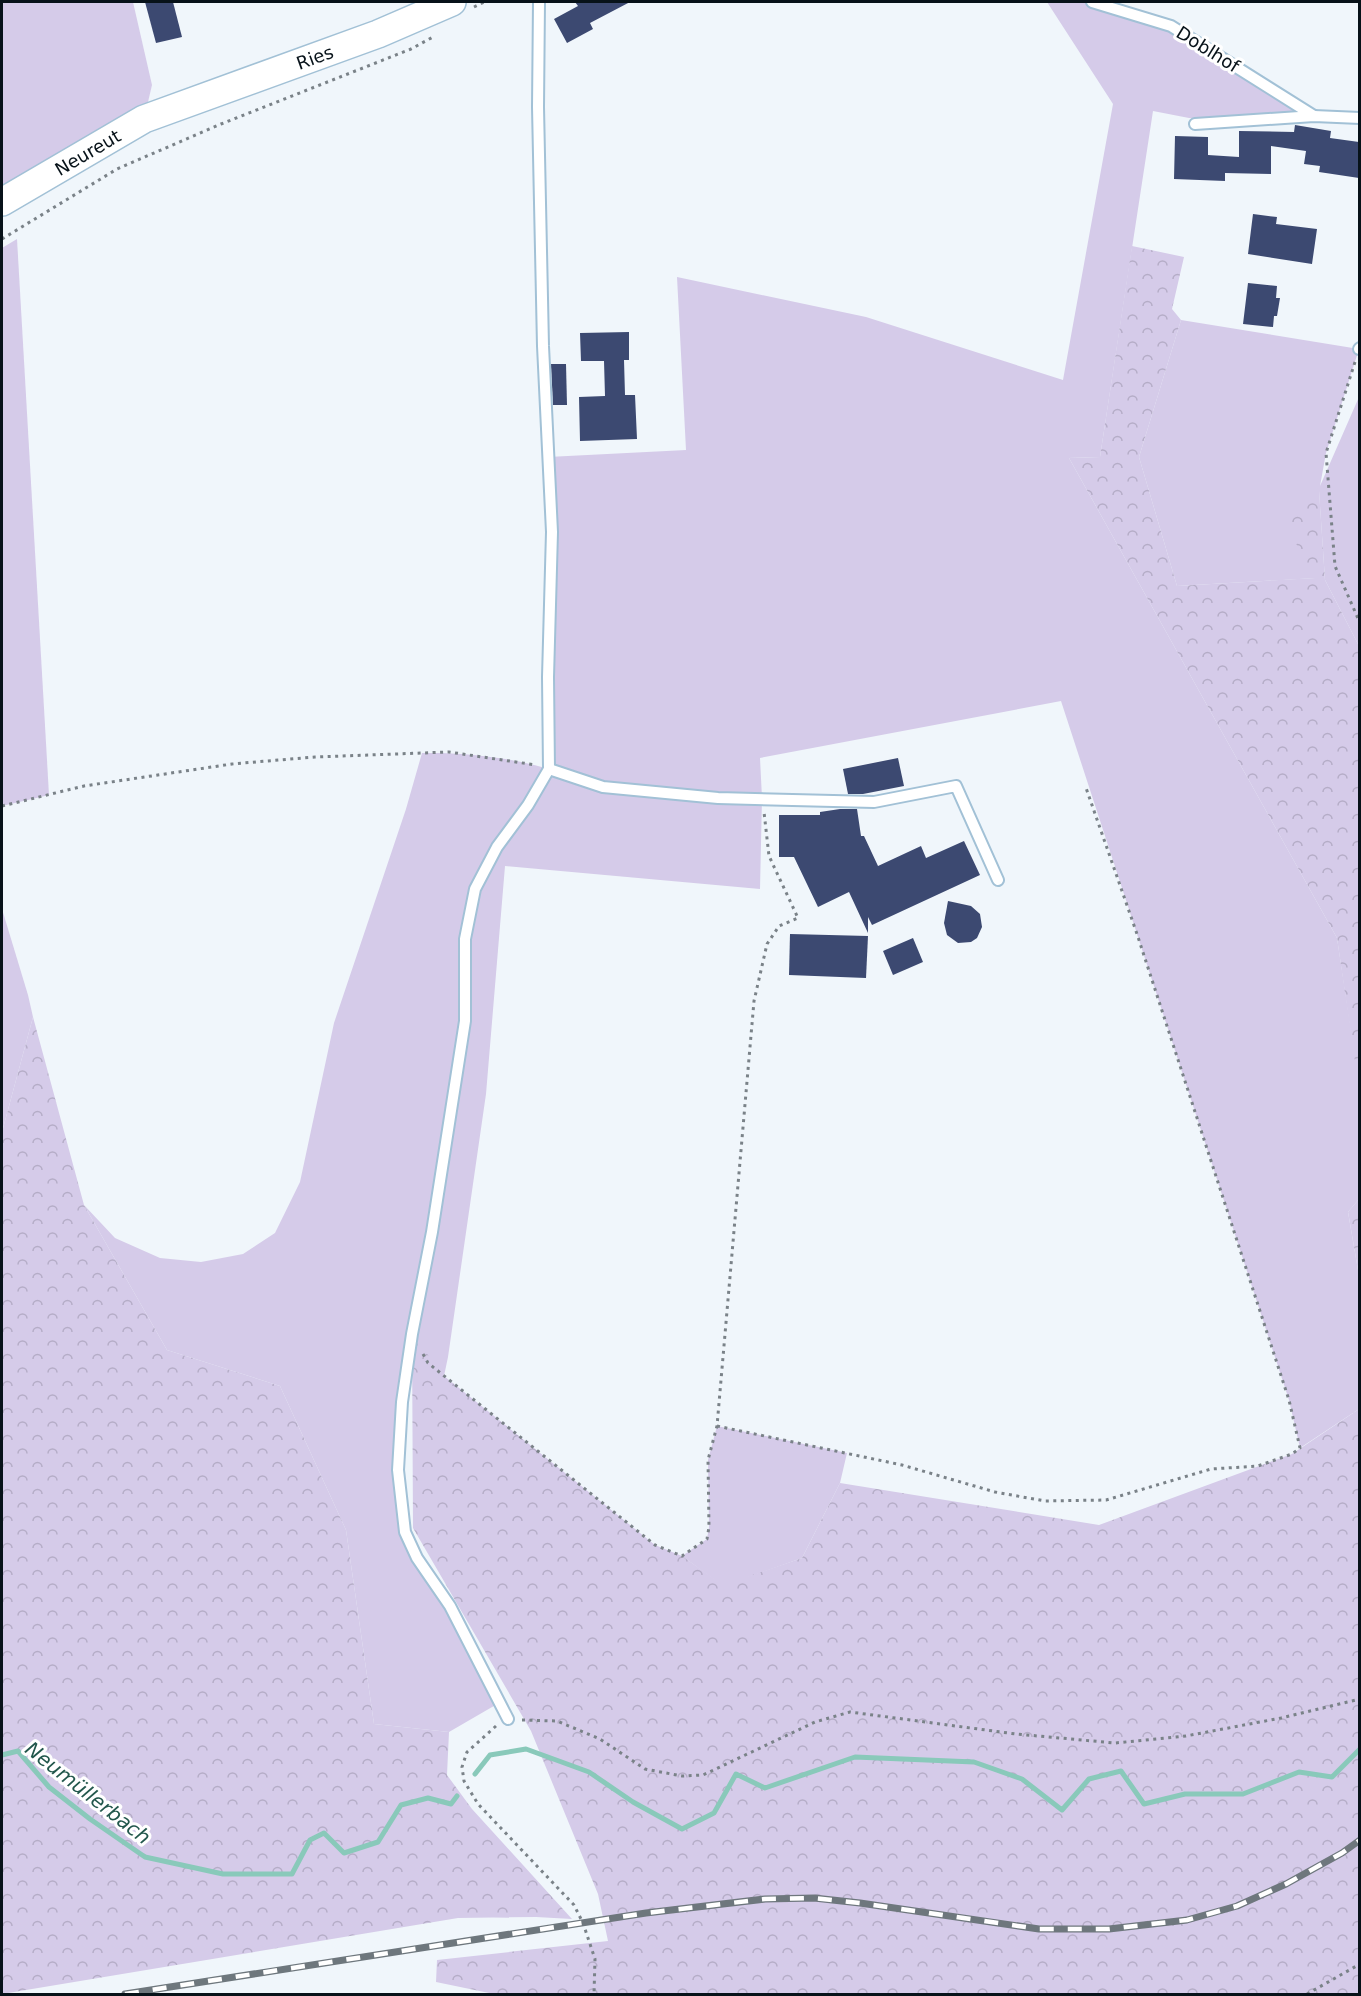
<svg xmlns="http://www.w3.org/2000/svg" width="1361" height="1996" font-family="'DejaVu Sans',sans-serif">
	<defs>
		<pattern id="forest-crowns" width="20" height="18" patternUnits="userSpaceOnUse" patternTransform="scale(1.5)"><rect width="20" height="18" fill="#d5cbe9"/><path d="M2 6a3 3 0 1 1 6 0M12 15a3 3 0 1 1 6 0" fill="none" stroke="#b5adc7"/></pattern>
	</defs>
	<rect width="100%" height="100%" fill="#f0f6fb"/>
	<g fill="#d5cbe9">
		<polygon points="2,2 133,2 152,85 144,119 2,202"/>
		<path d="M1047,2H1092L1171,26L1314,116L1189,118L1153,111L1100,457L1069,458L1337,938L1360,1089L1359,1199L1348,1212L1359,1276V1409L1300,1448L1289,1400L1061,701L760,758L762,798L760,889L505,866L486,1094L448,1357L444,1376L428,1363L413,1335L398,1470L405,1532L499,1703L449,1732L374,1724L346,1530L280,1386L167,1350L84,1205L115,1238L160,1258L201,1262L243,1254L275,1233L300,1182L334,1023L406,809L422,753C463,752 508,757 549,769L548,457L686,450L677,277L866,317L1063,380L1113,104Z"/>
		<polygon points="17,239 49,795 2,806 2,248"/>
		<polygon points="1181,320 1359,349 1326,453 1320,486 1359,397 1359,646 1325,580 1319,491 1316,578 1177,586 1139,457"/>
		<polygon points="2,909 28,995 33,1017 2,1132"/>
		<polygon points="717,1426 847,1453 840,1483 802,1558 723,1586 682,1556 707,1539 709,1527 708,1460"/>
	</g>
	<g fill="url(#forest-crowns)">
		<polygon points="1132,246 1184,257 1172,309 1181,320 1139,457 1177,586 1315,578 1282,518 1319,490 1325,580 1359,646 1359,1089 1337,938 1069,458 1100,457"/>
		<polygon points="33,1017 84,1205 167,1350 280,1386 346,1530 374,1724 449,1732 447,1775 472,1809 572,1919 536,1917 458,1918 2,1994 2,1132"/>
		<polygon points="1359,1199 1359,1276 1348,1212"/>
		<polygon points="412,1334 444,1376 655,1545 682,1556 723,1585 802,1558 840,1483 1099,1525 1292,1454 1359,1409 1359,1994 494,1994 436,1982 437,1960 608,1941 598,1894 531,1731 413,1528"/>
	</g>
	<g fill="none" stroke-linecap="round" stroke-linejoin="round">
		<g stroke="#89c9ba" stroke-width="5">
			<polyline points="2,1755 18,1751 49,1787 90,1819 145,1857 223,1874 292,1874 310,1840 324,1833 344,1853 378,1842 401,1805 428,1798 451,1804 457,1796"/>
			<polyline points="475,1774 490,1755 526,1749 589,1772 633,1802 682,1829 714,1813 736,1774 765,1788 855,1757 974,1762 1022,1779 1062,1810 1089,1779 1121,1771 1144,1804 1185,1794 1243,1794 1299,1772 1332,1777 1360,1749"/>
		</g>
	</g>
	<g fill="#3c4971">
		<polygon points="145,2 173,2 182,37 156,43"/>
		<polygon points="575,2 630,2 590,23 593,29 567,43 554,19 578,6"/>
		<polygon points="1295,125 1331,131 1330,138 1359,142 1359,178 1319,172 1320,166 1304,164 1306,151 1271,146 1271,174 1225,173 1225,181 1174,179 1175,136 1208,137 1208,155 1239,157 1239,131 1294,132"/>
		<polygon points="1253,214 1277,217 1276,224 1317,229 1312,264 1248,254"/>
		<polygon points="1248,283 1277,286 1276,298 1280,298 1277,316 1274,316 1273,327 1243,324"/>
		<polygon points="629,332 629,360 624,360 625,395 635,395 637,439 580,441 579,397 605,396 604,361 581,361 580,333"/>
		<polygon points="551,364 566,364 567,405 553,405"/>
		<polygon points="898,758 904,786 863,794 848,794 843,769"/>
		<polygon points="840,809 857,809 861,836 864,836 878,866 921,846 926,858 964,841 980,875 872,925 868,917 868,933 849,892 818,907 794,857 779,857 779,815 820,815 820,812"/>
		<polygon points="948,901 971,906 980,914 982,927 977,938 971,942 958,943 947,935 944,923"/>
		<polygon points="790,934 868,936 866,978 789,975"/>
		<polygon points="913,938 923,962 893,975 883,951"/>
	</g>
	<g fill="none" stroke-linecap="round" stroke-linejoin="round">
		<g stroke="#a2c1d6" stroke-width="14">
			<g id="lane">
				<polyline points="1092,2 1171,26 1314,116"/>
				<polyline points="1195,124 1314,116 1360,118"/>
				<polyline points="1359,349 1360,348"/>
				<polyline points="549,769 603,787 718,798 874,802 956,786 998,880"/>
				<polyline points="508,1719 450,1606 417,1558 405,1532 398,1470 402,1402 412,1334 432,1232 465,1021 465,939 475,889 497,847 528,805 549,769 548,677 552,532 543,346 538,107 539,2"/>
			</g>
		</g>
		<g stroke="#a2c1d6" stroke-width="30">
			<g id="secondary">
				<path id="s1" d="M2,202L144,119L378,34L452,2"/>
			</g>
		</g>
		<g stroke="#7a8288" stroke-width="3" stroke-dasharray="3 4.5" stroke-linecap="butt">
			<polyline points="474,7 484,2"/>
			<polyline points="2,239 117,169 221,124 411,49 433,37"/>
			<polyline points="1355,362 1326,453 1335,566 1360,623"/>
			<polyline points="2,806 84,786 232,764 315,757 449,752 536,765"/>
			<polyline points="423,1354 428,1363 655,1545 682,1556 707,1539 709,1527 708,1460 717,1426 754,1001 767,944 779,926 798,918 769,856 764,812"/>
			<polyline points="717,1426 902,1465 995,1492 1045,1501 1106,1500 1211,1469 1258,1466 1292,1454 1300,1448 1289,1400 1137,934 1085,785"/>
			<polyline points="522,1720 557,1721 600,1739 645,1769 682,1776 703,1775 815,1722 850,1712 1016,1734 1115,1743 1186,1736 1281,1718 1360,1699"/>
			<polyline points="496,1726 467,1752 462,1767 464,1781 478,1804 574,1905 583,1923 595,1959 594,1994"/>
			<polyline points="1307,1994 1360,1964"/>
		</g>
		<use href="#lane" stroke="#fff" stroke-width="10"/>
		<use href="#secondary" stroke="#fff" stroke-width="27"/>
		<g stroke="#6e777d" stroke-width="7">
			<polyline id="rail" points="125,1994 646,1913 765,1899 814,1898 860,1903 1039,1929 1109,1929 1187,1920 1237,1906 1286,1884 1342,1853 1360,1840"/>
		</g>
		<use href="#rail" stroke="#fff" stroke-width="4.5" stroke-dasharray="14" stroke-linecap="butt"/>
	</g>
	<g text-anchor="middle" dominant-baseline="central" stroke-width="6" stroke-linejoin="round" paint-order="stroke">
		<g font-size="18" fill="#071219" stroke="#fff">
			<text transform="translate(1208 49) rotate(32)">Doblhof</text>
			<text stroke="none"><textPath href="#s1" startOffset="346">Ries</textPath></text>
			<text stroke="none"><textPath href="#s1" startOffset="99">Neureut</textPath></text>
		</g>
		<g font-size="20" font-style="italic" fill="#22574c" stroke="#fff">
			<text transform="translate(88 1793) rotate(38)">Neumüllerbach</text>
		</g>
	</g>
	<rect width="1361" height="1996" fill="none" stroke="#071219" stroke-width="6"/>
</svg>
